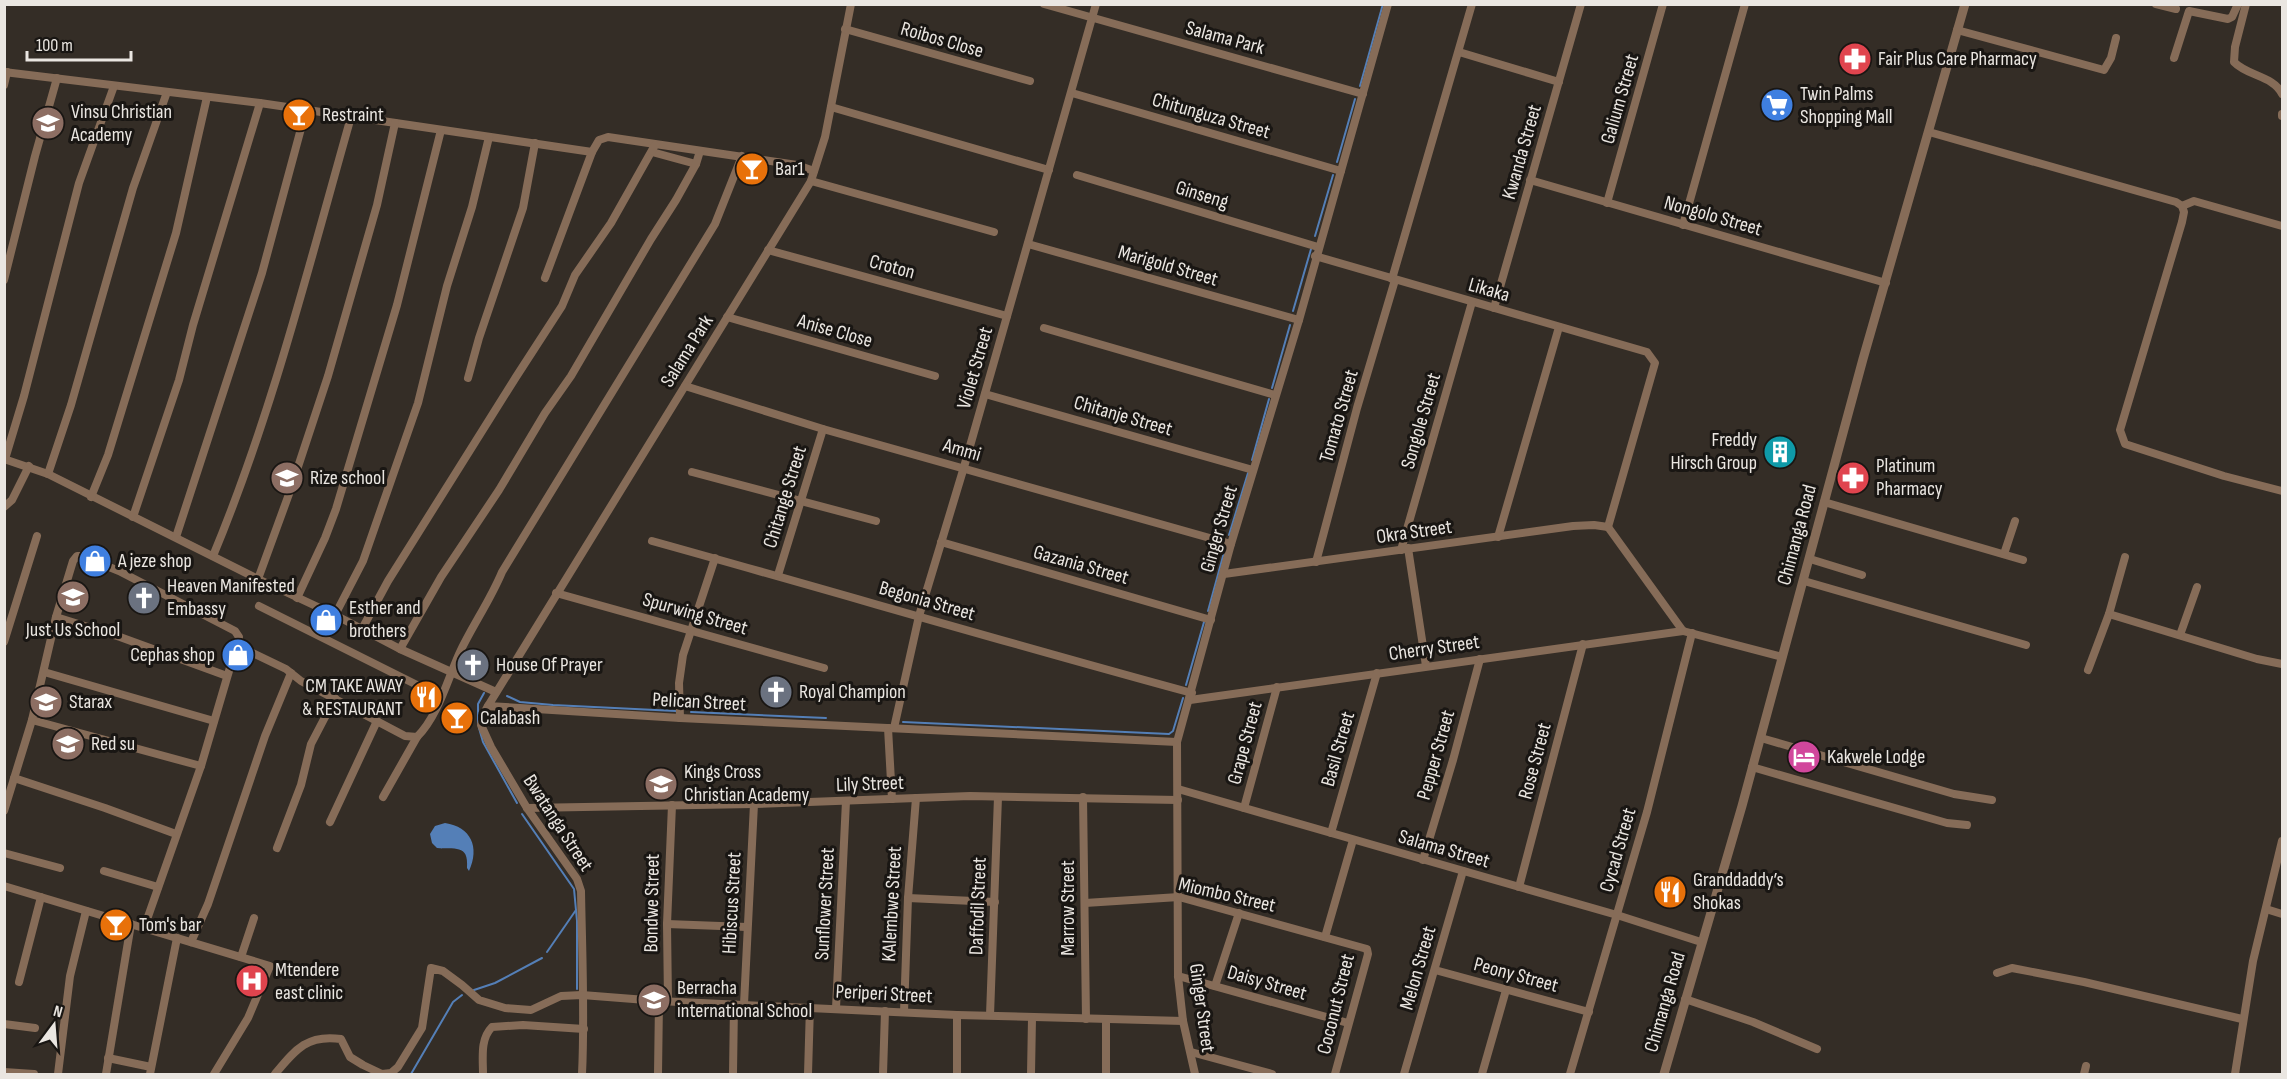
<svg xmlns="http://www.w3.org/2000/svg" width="2287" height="1079" font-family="'Sofia Sans Condensed',sans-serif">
	<rect width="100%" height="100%" fill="#342d26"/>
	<path fill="#547fb7" d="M445,823C471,827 480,847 469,871L467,868C469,843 454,850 437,848L432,843L430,834L435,826Z"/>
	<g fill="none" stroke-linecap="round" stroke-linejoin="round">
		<g stroke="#547fb7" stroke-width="2">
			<polyline points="1360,86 1383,4"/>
			<polyline points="1337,162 1355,99"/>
			<polyline points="1315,236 1333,175"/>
			<polyline points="1293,311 1311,249"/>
			<polyline points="1272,388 1290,325"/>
			<polyline points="1252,460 1269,399"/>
			<polyline points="1229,535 1248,473"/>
			<polyline points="1208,611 1225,549"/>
			<polyline points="1186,685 1204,622"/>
			<polyline points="507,696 520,702 553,705 676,711"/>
			<polyline points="691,712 826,718"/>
			<polyline points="903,722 1169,734 1173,731 1183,698"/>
			<polyline points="478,723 478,704 484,693"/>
			<polyline points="479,728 483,742 517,803"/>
			<polyline points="522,814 574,889 577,921 577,989"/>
			<polyline points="547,952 576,910"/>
			<polyline points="474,990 495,983 542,958"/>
			<polyline points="411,1074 453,1002 462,995"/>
		</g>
		<g stroke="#866c58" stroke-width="8">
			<polyline points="851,4 825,137 811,181 488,706 680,718 1177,742"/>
			<polyline points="1044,4 1363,94"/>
			<polyline points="2156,4 2176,9"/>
			<path d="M2246,4L2235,47L2234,62C2247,76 2274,76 2282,94"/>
			<polyline points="845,29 1030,81"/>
			<polyline points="1957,30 2104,70 2111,58 2116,38"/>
			<polyline points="1459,52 1559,82"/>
			<polyline points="2174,58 2189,11 2228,19 2232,17 2238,4"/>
			<polyline points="4,72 260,103 592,152"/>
			<polyline points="4,85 7,72"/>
			<polyline points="1072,93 1341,171"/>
			<polyline points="831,107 1049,170"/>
			<polyline points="2282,116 2282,114"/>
			<polyline points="1929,132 2176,202 2182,206 2184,212 2182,222 2120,430 2125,444 2224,476 2282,491"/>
			<polyline points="652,152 696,164"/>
			<polyline points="1077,175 1318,247"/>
			<polyline points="1530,180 1886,283"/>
			<polyline points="811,181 994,232"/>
			<polyline points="1607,203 1663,4"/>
			<polyline points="2182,206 2194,201 2282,226"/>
			<polyline points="1683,225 1745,4"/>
			<polyline points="1028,244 1299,320"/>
			<polyline points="768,250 1007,316"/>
			<polyline points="1315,256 1647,352 1655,363 1608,527"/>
			<polyline points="545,278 592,152 599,140 608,137 797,165 814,171"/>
			<polyline points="1392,279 1472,4"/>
			<polyline points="4,280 35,156 57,78"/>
			<polyline points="1494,308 1581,4"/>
			<polyline points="727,317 935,376"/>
			<polyline points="1044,328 1275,395"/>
			<polyline points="468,378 479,338 523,208 535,143"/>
			<polyline points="685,386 823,429 1231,544"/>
			<polyline points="985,394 1253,470"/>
			<polyline points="4,459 48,474 258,579 335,615 400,649 496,692"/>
			<polyline points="5,459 24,396 79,183 114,86"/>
			<polyline points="692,472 876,521"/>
			<polyline points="48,474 71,405 133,188 167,92"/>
			<polyline points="91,497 108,455 176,233 207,97"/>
			<polyline points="1824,502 2023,560"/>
			<polyline points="4,507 12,500 29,466"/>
			<polyline points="133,517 179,380 193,325 260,103"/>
			<polyline points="1608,527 1683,631 1782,657"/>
			<polyline points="176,537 262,273 306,110"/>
			<polyline points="1498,537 1559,327"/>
			<path d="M652,541C832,591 1011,644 1192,693"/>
			<polyline points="941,542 1211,620"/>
			<polyline points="1408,548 1426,666"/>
			<polyline points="1401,550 1472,302"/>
			<polyline points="2004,554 2015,521"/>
			<path d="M213,556C272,414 309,265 351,117"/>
			<polyline points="1810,559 1862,575"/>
			<polyline points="1316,562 1357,408 1395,280"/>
			<polyline points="1224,574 1573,526 1594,525 1608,527"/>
			<polyline points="778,575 823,429"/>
			<polyline points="258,579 289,494 328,376 377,205 395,123"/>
			<polyline points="1804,581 2026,645"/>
			<polyline points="556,593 824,668"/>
			<polyline points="297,598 325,538 336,509 397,305 441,130"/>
			<polyline points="259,606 441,697"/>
			<polyline points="2109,614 2257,659 2282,664"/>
			<polyline points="335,615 363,561 418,403 447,286 472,207 489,137"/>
			<polyline points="56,617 120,637 227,676"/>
			<polyline points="362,629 388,581 516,377 562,306 575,275 611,223 655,145"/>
			<polyline points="2180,635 2197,587"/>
			<polyline points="4,642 37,536"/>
			<path d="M236,645L286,669L301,681L405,736L417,737C438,716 447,681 459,654C472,626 490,601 502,572L715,224L742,156"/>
			<polyline points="400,649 441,577 499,490 545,413 571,376 651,239 676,200 696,164 700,151"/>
			<polyline points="2088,670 2109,614 2125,557"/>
			<polyline points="44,672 214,721"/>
			<polyline points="1190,700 1683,631"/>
			<path d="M488,706L483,715L481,725L491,747L527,808L577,879L581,891C582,952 585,1013 582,1074"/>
			<polyline points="680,718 679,683 683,655 715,558"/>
			<polyline points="32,720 201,766"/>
			<polyline points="888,728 892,799"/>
			<polyline points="894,728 919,616 964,467 1096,4"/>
			<polyline points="1761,738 1954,794 1992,800"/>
			<polyline points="1752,767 1947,823 1967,825"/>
			<polyline points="14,778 105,808 176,834"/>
			<polyline points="1178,789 1617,915 1701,942"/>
			<polyline points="383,797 417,737"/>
			<polyline points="1083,797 1086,1019"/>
			<polyline points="527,808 754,804 970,796 1178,800"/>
			<polyline points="1244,808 1277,687"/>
			<polyline points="4,811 32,720 56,617 73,561 77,556 82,556 119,571 235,631 239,637 201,766 144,928"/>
			<polyline points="330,822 377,721"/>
			<polyline points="1331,833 1377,673"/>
			<polyline points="277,848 301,785 311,744 335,698"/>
			<polyline points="4,853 60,868"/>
			<polyline points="1423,860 1453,760 1480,659"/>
			<polyline points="104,871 158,887"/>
			<polyline points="4,886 270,966 248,1018 214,1074"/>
			<polyline points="1519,887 1583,644"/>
			<polyline points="908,898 995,902"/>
			<polyline points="1085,903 1179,897 1367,949 1368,954 1335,1074"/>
			<polyline points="2266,909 2282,914"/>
			<polyline points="667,924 747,927"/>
			<polyline points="1325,937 1353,840"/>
			<polyline points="191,942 208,904 265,736 291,673"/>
			<polyline points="241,957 254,918"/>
			<polyline points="1435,970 1589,1012"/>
			<polyline points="1997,973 2012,968 2084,982 2242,1019"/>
			<polyline points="1178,976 1348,1023"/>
			<polyline points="19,982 41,897"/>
			<polyline points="1215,986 1239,913"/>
			<polyline points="1685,999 1753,1022 1817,1049"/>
			<polyline points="668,1001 667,924 672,805"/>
			<polyline points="744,1004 754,804"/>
			<polyline points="836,1008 846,801"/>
			<polyline points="904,1012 908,898 916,798"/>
			<polyline points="990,1015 998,797"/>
			<polyline points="1106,1020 1106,1074"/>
			<polyline points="4,1024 35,1028"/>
			<polyline points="1191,1052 1272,1074"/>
			<polyline points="108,1058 151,1067"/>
			<polyline points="4,1072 34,1074"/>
			<polyline points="58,1074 70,976 86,911"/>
			<polyline points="106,1074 131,924"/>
			<polyline points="150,1074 177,938"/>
			<path d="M275,1074C295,1050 307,1034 341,1039L350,1057L363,1065L382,1074L391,1073L398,1067L422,1028L431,968L443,971L462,985L479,1000L505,1008L531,1010L561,996L582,995L659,1001L957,1015L1183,1021"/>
			<path d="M483,1074C483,1058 480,1039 492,1027L523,1025L584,1029"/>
			<polyline points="658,1074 659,1001"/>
			<polyline points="733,1074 734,1004"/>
			<polyline points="808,1074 810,1006"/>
			<polyline points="883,1074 885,1011"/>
			<polyline points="957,1074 957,1015"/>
			<polyline points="1031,1074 1032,1018"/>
			<polyline points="1195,1074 1183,1021 1178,976 1177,742 1231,544 1299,320 1388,4"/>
			<polyline points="1404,1074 1463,871"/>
			<polyline points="1482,1074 1506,990"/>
			<polyline points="1570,1074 1647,812 1692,633"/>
			<polyline points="2084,1074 2086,1066"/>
			<polyline points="2235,1074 2253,961 2282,841"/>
		</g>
		<polyline stroke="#866c58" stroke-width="9" points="1664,1074 1742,806 1863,359 1965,4"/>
	</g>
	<defs>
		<g id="pharmacy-disc" transform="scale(1.725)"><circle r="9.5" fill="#e0444e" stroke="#191613"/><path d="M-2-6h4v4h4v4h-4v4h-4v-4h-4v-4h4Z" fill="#fff"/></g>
		<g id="supermarket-disc" transform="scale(1.725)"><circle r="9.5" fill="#3f7fe0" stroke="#191613"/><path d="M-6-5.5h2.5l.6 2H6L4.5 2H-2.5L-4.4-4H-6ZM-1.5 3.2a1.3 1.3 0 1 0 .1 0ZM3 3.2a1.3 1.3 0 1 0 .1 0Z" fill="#fff"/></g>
		<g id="bar-disc" transform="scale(1.725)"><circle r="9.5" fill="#e8710a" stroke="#191613"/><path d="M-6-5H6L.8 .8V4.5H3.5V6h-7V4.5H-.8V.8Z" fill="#fff"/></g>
		<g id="school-disc" transform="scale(1.725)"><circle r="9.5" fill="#8d6e63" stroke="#191613"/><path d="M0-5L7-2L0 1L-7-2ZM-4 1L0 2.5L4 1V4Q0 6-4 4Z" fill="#fff"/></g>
		<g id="building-disc" transform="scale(1.725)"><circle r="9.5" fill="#0f9aa8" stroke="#191613"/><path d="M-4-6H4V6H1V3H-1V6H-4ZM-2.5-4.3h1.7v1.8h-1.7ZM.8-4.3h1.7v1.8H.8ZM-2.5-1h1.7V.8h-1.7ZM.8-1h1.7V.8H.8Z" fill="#fff"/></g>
		<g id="shop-disc" transform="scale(1.725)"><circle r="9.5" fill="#3f7fe0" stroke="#191613"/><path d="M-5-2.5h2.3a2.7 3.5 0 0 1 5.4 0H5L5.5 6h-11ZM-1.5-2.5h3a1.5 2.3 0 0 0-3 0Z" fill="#fff"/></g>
		<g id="church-disc" transform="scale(1.725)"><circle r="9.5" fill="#6b7280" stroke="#191613"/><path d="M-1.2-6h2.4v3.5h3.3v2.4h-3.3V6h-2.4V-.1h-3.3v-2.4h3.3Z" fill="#fff"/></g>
		<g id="restaurant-disc" transform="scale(1.725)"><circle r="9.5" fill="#e8710a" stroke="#191613"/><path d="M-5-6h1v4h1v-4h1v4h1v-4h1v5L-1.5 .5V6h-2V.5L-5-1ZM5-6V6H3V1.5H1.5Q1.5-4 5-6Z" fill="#fff"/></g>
		<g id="hotel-disc" transform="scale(1.725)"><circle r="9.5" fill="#d1479c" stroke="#191613"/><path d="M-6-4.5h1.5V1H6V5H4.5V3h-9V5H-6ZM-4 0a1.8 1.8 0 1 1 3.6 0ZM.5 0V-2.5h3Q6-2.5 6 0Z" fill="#fff"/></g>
		<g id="hospital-disc" transform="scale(1.725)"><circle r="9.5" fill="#e0444e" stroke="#191613"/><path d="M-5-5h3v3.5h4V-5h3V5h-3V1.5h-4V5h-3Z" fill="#fff"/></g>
	</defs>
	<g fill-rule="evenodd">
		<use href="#pharmacy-disc" x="1855" y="59"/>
		<use href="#supermarket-disc" x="1777" y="105"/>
		<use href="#bar-disc" x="299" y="115"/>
		<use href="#school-disc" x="48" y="123"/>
		<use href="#bar-disc" x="752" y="169"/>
		<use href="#building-disc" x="1780" y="452"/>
		<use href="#school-disc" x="287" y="478"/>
		<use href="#pharmacy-disc" x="1853" y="478"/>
		<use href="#shop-disc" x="95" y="561"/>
		<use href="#school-disc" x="73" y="597"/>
		<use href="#church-disc" x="144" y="598"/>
		<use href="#shop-disc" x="326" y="620"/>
		<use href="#shop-disc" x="238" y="655"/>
		<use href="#church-disc" x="473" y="665"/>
		<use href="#church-disc" x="776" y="692"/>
		<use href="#restaurant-disc" x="426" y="697"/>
		<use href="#school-disc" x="46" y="702"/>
		<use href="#bar-disc" x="457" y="718"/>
		<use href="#school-disc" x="68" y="744"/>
		<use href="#hotel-disc" x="1804" y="757"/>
		<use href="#school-disc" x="661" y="784"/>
		<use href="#restaurant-disc" x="1670" y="892"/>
		<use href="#bar-disc" x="116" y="925"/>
		<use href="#hospital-disc" x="252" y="981"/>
		<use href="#school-disc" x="654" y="1000"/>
	</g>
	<g text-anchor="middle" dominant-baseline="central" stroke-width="6" stroke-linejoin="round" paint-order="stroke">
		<g font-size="20" fill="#eae6e1" stroke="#191613">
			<text transform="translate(1225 38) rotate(15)">Salama Park</text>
			<text transform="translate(942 40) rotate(16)">Roibos Close</text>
			<text transform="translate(1620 99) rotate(-74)">Galium Street</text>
			<text transform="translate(1211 116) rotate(16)">Chitunguza Street</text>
			<text transform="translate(1522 152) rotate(-74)">Kwanda Street</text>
			<text transform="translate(1202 195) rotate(17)">Ginseng</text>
			<text transform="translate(1713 216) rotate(16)">Nongolo Street</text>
			<text transform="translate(1168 266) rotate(16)">Marigold Street</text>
			<text transform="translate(892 267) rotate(15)">Croton</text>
			<text transform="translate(1489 290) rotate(16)">Likaka</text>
			<text transform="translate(835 331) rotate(16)">Anise Close</text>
			<text transform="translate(687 351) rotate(-58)">Salama Park</text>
			<text transform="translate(975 368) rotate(-74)">Violet Street</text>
			<text transform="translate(1123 416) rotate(16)">Chitanje Street</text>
			<text transform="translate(1339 416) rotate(-74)">Tomato Street</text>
			<text transform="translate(1421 421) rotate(-74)">Songole Street</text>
			<text transform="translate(962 450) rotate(16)">Ammi</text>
			<text transform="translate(785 497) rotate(-73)">Chitange Street</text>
			<text transform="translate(1219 529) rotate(-74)">Ginger Street</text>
			<text transform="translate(1414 532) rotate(-8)">Okra Street</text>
			<text transform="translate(1797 535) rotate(-75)">Chimanga Road</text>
			<text transform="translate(1081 565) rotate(16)">Gazania Street</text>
			<text transform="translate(927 601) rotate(16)">Begonia Street</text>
			<text transform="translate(695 614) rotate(16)">Spurwing Street</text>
			<text transform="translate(1434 648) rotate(-8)">Cherry Street</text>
			<text transform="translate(699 702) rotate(3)">Pelican Street</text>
			<text transform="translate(1245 743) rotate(-75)">Grape Street</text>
			<text transform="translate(1338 749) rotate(-74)">Basil Street</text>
			<text transform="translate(1436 755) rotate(-74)">Pepper Street</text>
			<text transform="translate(1535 761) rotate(-75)">Rose Street</text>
			<text transform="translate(870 784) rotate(-2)">Lily Street</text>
			<text transform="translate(558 823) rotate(57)">Bwatanga Street</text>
			<text transform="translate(1444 849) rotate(16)">Salama Street</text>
			<text transform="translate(1618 850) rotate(-74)">Cycad Street</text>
			<text transform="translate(1227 895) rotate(13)">Miombo Street</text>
			<text transform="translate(652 903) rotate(-89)">Bondwe Street</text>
			<text transform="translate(732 903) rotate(-87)">Hibiscus Street</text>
			<text transform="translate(825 904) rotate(-87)">Sunflower Street</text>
			<text transform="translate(892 904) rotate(-87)">KAlembwe Street</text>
			<text transform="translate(978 906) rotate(-88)">Daffodil Street</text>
			<text transform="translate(1068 908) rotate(-90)">Marrow Street</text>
			<text transform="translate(1418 968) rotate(-74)">Melon Street</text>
			<text transform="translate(1516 975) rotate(15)">Peony Street</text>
			<text transform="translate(1267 983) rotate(16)">Daisy Street</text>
			<text transform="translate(884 994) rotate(3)">Periperi Street</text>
			<text transform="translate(1665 1002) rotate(-74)">Chimanga Road</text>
			<text transform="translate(1336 1004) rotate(-76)">Coconut Street</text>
			<text transform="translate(1202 1008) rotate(82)">Ginger Street</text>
		</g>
		<g font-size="20" fill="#eae6e1" stroke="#191613" text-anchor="start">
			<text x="1878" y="59">Fair Plus Care Pharmacy</text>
			<text x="1800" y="94">Twin Palms<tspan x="1800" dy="23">Shopping Mall</tspan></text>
			<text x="71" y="112">Vinsu Christian<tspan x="71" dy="23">Academy</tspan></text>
			<text x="322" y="115">Restraint</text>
			<text x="775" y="169">Bar1</text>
			<text x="1757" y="440" text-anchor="end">Freddy<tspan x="1757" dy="23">Hirsch Group</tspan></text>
			<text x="1876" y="466">Platinum<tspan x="1876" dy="23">Pharmacy</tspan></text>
			<text x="310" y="478">Rize school</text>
			<text x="118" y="561">A jeze shop</text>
			<text x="167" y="586">Heaven Manifested<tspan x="167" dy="23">Embassy</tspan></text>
			<text x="349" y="608">Esther and<tspan x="349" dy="23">brothers</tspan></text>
			<text x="73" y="630" text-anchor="middle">Just Us School</text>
			<text x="215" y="655" text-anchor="end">Cephas shop</text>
			<text x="496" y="665">House Of Prayer</text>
			<text x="403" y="686" text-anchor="end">CM TAKE AWAY<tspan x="403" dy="23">&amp; RESTAURANT</tspan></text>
			<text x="799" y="692">Royal Champion</text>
			<text x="69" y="702">Starax</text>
			<text x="480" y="718">Calabash</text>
			<text x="91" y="744">Red su</text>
			<text x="1827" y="757">Kakwele Lodge</text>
			<text x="684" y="772">Kings Cross<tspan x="684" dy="23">Christian Academy</tspan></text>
			<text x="1693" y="880">Granddaddy’s<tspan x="1693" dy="23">Shokas</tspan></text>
			<text x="139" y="925">Tom's bar</text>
			<text x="275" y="970">Mtendere<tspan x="275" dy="23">east clinic</tspan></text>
			<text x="677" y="988">Berracha<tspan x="677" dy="23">international School</tspan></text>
		</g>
	</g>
	<rect width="2287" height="1079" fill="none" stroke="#eae6e1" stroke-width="12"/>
	<g transform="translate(54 1025) rotate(16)" stroke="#191613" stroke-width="4.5" paint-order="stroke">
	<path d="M0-4.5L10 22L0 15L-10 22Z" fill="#eae6e1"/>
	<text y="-9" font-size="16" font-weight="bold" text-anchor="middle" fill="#eae6e1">N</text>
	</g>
	<path d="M27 51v9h104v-9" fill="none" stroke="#eae6e1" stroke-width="3"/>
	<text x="36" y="51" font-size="18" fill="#eae6e1" stroke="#191613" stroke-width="4.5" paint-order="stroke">100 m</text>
</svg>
